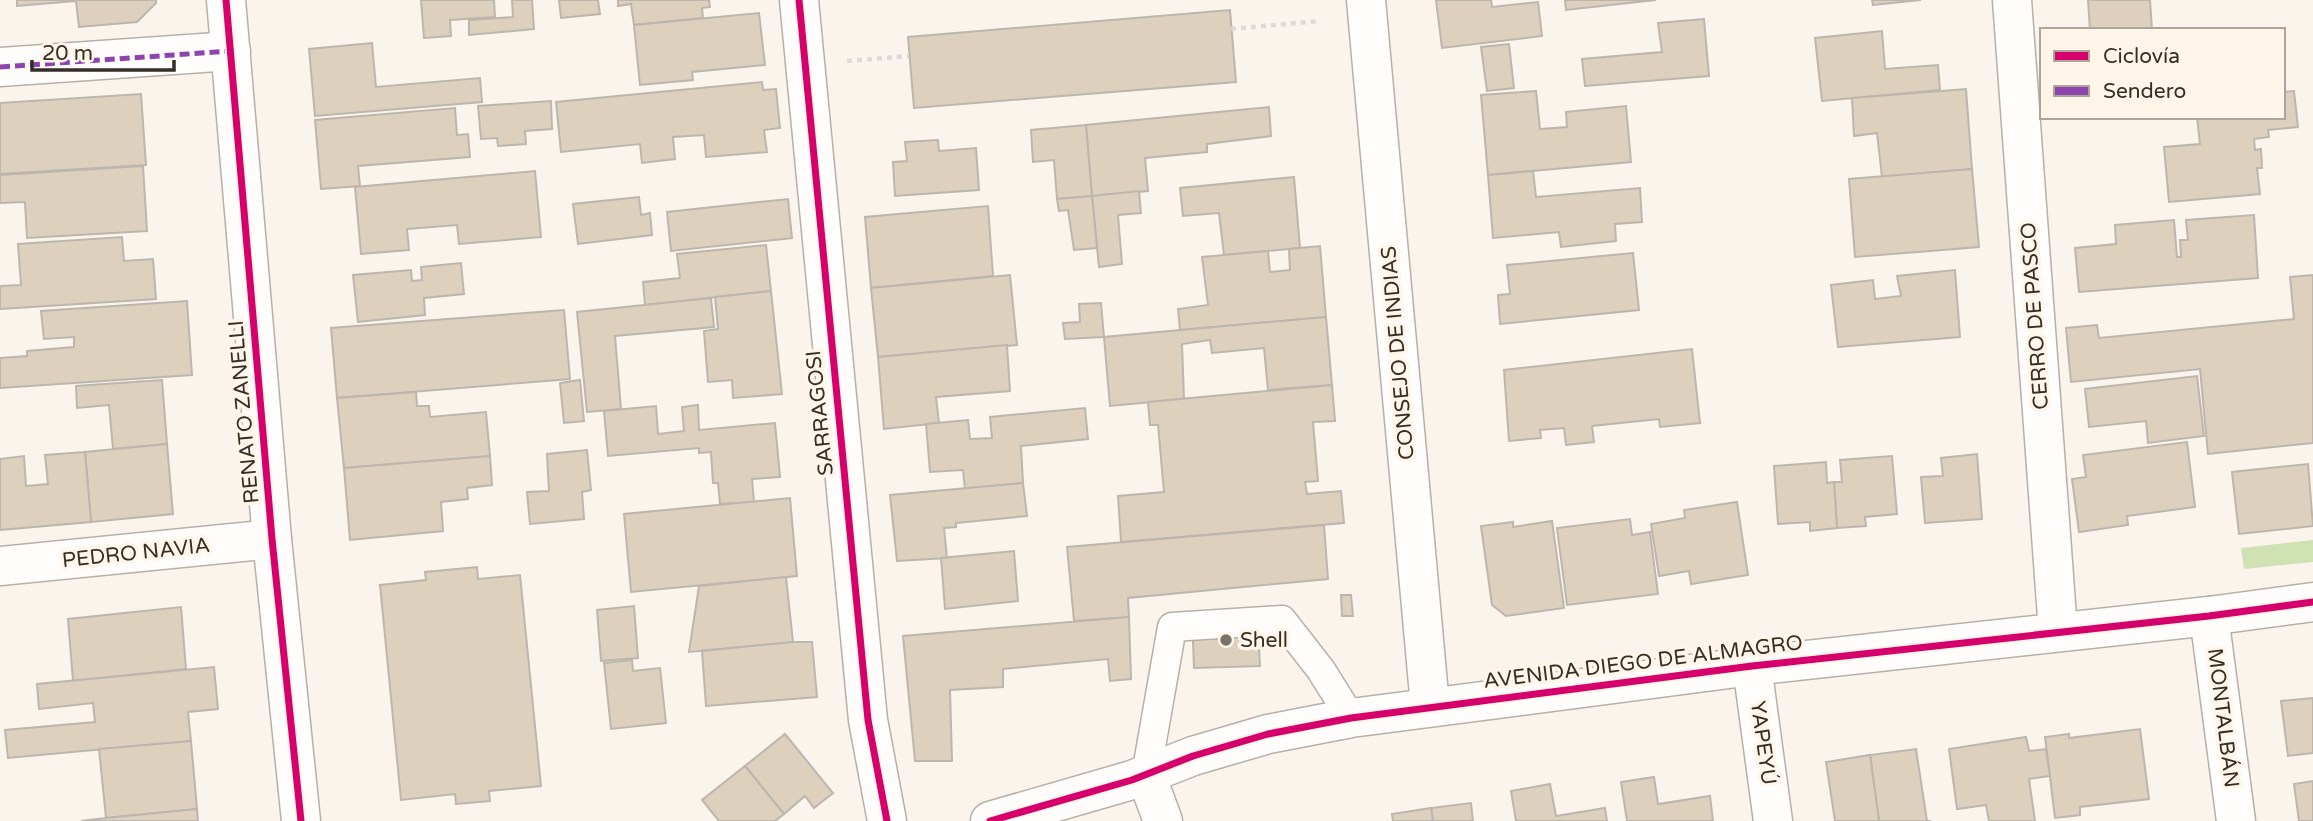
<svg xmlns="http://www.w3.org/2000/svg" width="2313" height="821" font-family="'Varela Round',sans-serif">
	<rect width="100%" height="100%" fill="#faf4ed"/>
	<polygon fill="#d0e1b4" points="2313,540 2313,562 2244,569 2241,548"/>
	<g fill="#ddd0bc" stroke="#bcb6af" stroke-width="2">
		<polygon points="17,0 156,0 156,3 137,22 79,27 76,1 17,6"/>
		<polygon points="421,0 494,0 495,17 450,20 451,36 424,38"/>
		<polygon points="512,0 532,0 534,29 469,35 469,20 513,17"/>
		<polygon points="559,0 598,0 600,14 561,18"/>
		<polygon points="618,0 709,0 710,7 702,8 703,18 634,25 631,4 618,6"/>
		<polygon points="1436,0 1491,0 1492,7 1538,2 1542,36 1442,48"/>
		<polygon points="1565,0 1656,0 1566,10"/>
		<polygon points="1872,0 1921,0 1873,5"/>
		<polygon points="2088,0 2150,0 2152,30 2090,30"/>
		<polygon points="1230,10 1236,82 914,108 908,37"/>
		<polygon points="759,13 765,65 692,72 693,80 640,85 634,25"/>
		<polygon points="1704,19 1709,76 1585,86 1582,59 1662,52 1658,23"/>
		<polygon points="1882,31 1885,69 1938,65 1940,90 1822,101 1815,38"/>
		<polygon points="372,43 376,87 480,78 482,102 315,116 309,49"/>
		<polygon points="1509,44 1514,88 1487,91 1481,47"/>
		<polygon points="762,82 763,90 776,89 780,128 764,130 767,152 706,157 704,135 673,137 675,159 642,163 640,144 561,152 556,102"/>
		<polygon points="1966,89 1972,169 1882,177 1877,133 1854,136 1852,98"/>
		<polygon points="1536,91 1540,129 1567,127 1566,112 1626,106 1631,162 1488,175 1481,95"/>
		<polygon points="2294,91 2298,127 2268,130 2269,137 2254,139 2255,150 2261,149 2262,168 2257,168 2260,194 2169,202 2164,147 2200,144 2197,117 2283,117 2283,92"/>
		<polygon points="141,94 146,165 0,174 0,103"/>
		<polygon points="551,101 552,129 525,131 526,144 498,146 497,138 481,139 478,106"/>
		<polygon points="1269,107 1271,136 1207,144 1207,152 1145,158 1148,191 1092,196 1086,125"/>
		<polygon points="455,108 457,135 468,134 470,157 358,166 360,186 321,189 315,120"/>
		<polygon points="1086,125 1092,196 1057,199 1054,160 1033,162 1031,130"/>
		<polygon points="938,140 939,151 976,148 979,190 895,196 893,162 907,161 905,142"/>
		<polygon points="143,166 147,231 27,238 25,202 0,203 0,175"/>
		<polygon points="1972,169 1979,247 1855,257 1849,179"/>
		<polygon points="535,171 541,237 459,244 457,225 407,229 409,250 361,254 355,187"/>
		<polygon points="1533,171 1536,197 1640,188 1642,222 1615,224 1616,241 1561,247 1559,232 1493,238 1488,175"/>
		<polygon points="1294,177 1300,248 1224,255 1219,213 1183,216 1180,188"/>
		<polygon points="1139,191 1141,213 1118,215 1122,264 1099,267 1092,196"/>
		<polygon points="1092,196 1097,248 1074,250 1068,210 1059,211 1057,199"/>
		<polygon points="639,197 641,215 650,213 652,235 578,244 573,204"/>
		<polygon points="788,199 792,238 671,251 667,212"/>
		<polygon points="988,206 993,276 871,288 865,217"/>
		<polygon points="2254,215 2258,278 2079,292 2075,248 2116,244 2115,225 2174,220 2177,257 2181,257 2180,240 2188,240 2186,220"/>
		<polygon points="122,237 124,261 153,259 156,299 0,309 0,286 21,285 18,244"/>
		<polygon points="766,245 771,291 645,305 643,282 680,278 677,254"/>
		<polygon points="1320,246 1326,317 1180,330 1178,309 1208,305 1202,257 1268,251 1270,272 1290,270 1289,249"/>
		<polygon points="1633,253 1639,310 1500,324 1498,295 1510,294 1507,265"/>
		<polygon points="461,263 464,294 424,298 425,315 358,322 353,275 411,270 412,281 422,280 421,267"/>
		<polygon points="1955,270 1960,337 1838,347 1831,285 1873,280 1875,299 1901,296 1897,276"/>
		<polygon points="1010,275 1017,345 878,357 871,288"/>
		<polygon points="2313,275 2313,443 2208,454 2200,369 2071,382 2066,328 2097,325 2099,338 2294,319 2290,277"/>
		<polygon points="771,291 782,394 733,398 732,380 708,382 704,331 718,329 715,297"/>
		<polygon points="711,298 714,327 615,336 621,409 587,412 577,312"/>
		<polygon points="187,301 192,375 0,388 0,358 27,356 27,351 74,347 74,337 44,339 41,311"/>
		<polygon points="1101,303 1104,337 1065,339 1063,323 1080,322 1079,304"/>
		<polygon points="564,310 570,379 337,398 331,328"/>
		<polygon points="1326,317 1332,385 1268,390 1264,348 1212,353 1210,340 1182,344 1184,399 1110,406 1104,337"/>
		<polygon points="1007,345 1010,391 936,397 939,423 884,429 878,357"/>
		<polygon points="1692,349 1700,423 1660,427 1659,419 1592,426 1594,442 1566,445 1564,428 1540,430 1541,438 1509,441 1504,370"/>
		<polygon points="2197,376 2204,436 2148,443 2146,421 2089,427 2085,389"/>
		<polygon points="162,380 167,444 113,449 109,405 77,408 76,386"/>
		<polygon points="580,380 584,421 564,423 560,383"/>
		<polygon points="1332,385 1335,421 1313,422 1318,481 1305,482 1307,494 1341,491 1344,523 1121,542 1118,496 1164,492 1158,425 1150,425 1148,402"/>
		<polygon points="416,392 417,406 429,406 430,417 486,412 490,456 344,468 337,398"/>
		<polygon points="698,405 699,430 775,423 780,477 752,479 754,502 720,504 718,483 713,483 711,452 699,453 699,448 608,456 604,411 656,406 658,434 684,431 682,407"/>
		<polygon points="1085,408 1088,439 1021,446 1023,483 965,489 963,470 930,472 926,424 968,420 970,439 992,438 990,417"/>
		<polygon points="2187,442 2195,507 2127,516 2128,525 2079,532 2072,479 2086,477 2083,455"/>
		<polygon points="167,444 173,514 91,522 85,452"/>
		<polygon points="587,450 591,490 582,492 584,519 530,524 527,492 549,491 547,454"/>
		<polygon points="85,452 91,522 0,530 0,459 24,456 26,486 48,484 45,455"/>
		<polygon points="1977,454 1982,519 1925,523 1921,477 1943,476 1941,458"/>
		<polygon points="490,456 492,485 467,488 468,499 441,502 443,531 350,540 344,468"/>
		<polygon points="1892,456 1897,514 1865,517 1866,526 1837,528 1834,482 1842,482 1840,460"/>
		<polygon points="1826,462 1827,483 1834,482 1837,528 1810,531 1810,522 1778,524 1774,466"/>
		<polygon points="2308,464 2313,526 2239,534 2232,472"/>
		<polygon points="1023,483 1027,516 956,523 956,527 944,528 947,558 897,561 890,495"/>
		<polygon points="790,498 797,576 631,592 624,514"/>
		<polygon points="1737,502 1748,575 1691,584 1689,571 1659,576 1651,524 1685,518 1684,510"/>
		<polygon points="1630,519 1632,535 1650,532 1658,594 1567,605 1557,528"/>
		<polygon points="1552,521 1564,608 1506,616 1492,605 1481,526 1513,522 1513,527"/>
		<polygon points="1324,525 1328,579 1128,598 1129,617 1074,621 1067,547"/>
		<polygon points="1014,551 1018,601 945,609 941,558"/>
		<polygon points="477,567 478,579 520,575 541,786 489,791 490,801 456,804 455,794 401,800 380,585 426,580 425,572"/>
		<polygon points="786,577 793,642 689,652 699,586"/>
		<polygon points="1341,595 1351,595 1353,616 1342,616"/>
		<polygon points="634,606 638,658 601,661 597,610"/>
		<polygon points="181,607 186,669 73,681 68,619"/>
		<polygon points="1257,611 1260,666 1194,668 1192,614"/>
		<polygon points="1129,617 1131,679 1110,681 1108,659 1003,669 1003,687 950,690 952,761 915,761 903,636"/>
		<polygon points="793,642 812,642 817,697 706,706 702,651"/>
		<polygon points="632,660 633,671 660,668 666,723 611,729 604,663"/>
		<polygon points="214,667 218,709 188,712 191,741 8,758 5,730 95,722 93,703 39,709 37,684"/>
		<polygon points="2313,698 2313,753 2288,756 2281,701"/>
		<polygon points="2140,729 2149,799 2080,807 2080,815 2055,818 2045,737 2069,734 2069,738"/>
		<polygon points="785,734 833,793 814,808 805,796 784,814 745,766"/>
		<polygon points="2026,737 2029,751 2046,749 2050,776 2029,779 2035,821 1989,821 1986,805 1957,809 1949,749"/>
		<polygon points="191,741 197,809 106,818 99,749"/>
		<polygon points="1916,749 1927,821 1931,821 1879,821 1870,755"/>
		<polygon points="1870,755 1879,821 1835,821 1826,762"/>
		<polygon points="745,766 784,814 775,821 719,821 702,800"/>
		<polygon points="1654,777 1658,804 1710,796 1713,821 1627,821 1621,782"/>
		<polygon points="2313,781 2313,821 2299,821 2294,784"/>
		<polygon points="1550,784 1556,816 1605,808 1607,821 1516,821 1511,791"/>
		<polygon points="1471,803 1473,821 1433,821 1431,808"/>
		<polygon points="1431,808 1433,821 1393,821 1392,814"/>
		<polygon points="197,809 198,821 81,821 106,818"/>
	</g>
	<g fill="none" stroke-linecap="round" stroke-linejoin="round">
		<g stroke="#b6b0a9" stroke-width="31">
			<polyline id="lane" points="1146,775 1172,627 1282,620 1321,670 1351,718"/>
		</g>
		<g stroke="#b6b0a9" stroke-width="41">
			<g id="street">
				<polyline points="799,0 868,720 887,821"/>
				<polyline points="1366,0 1430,706"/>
				<polyline points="2012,0 2058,631"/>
				<polyline points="0,67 231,51"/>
				<polyline points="0,566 272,539"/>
				<polyline points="2209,616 2236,821"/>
				<polyline points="1752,666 1773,821"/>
				<polyline points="1146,775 1163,821"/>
			</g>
		</g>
		<g stroke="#b6b0a9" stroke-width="41">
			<g id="secondary">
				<polyline points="226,0 272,539 301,821"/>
				<polyline points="990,821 1132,780 1193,756 1268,734 1351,718 1752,666 2209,616 2313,602"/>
			</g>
		</g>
		<g stroke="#dcdad9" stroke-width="4.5" stroke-dasharray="5 5" stroke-linecap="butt">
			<polyline points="1231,29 1319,21"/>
			<polyline points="847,61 909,56"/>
		</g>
		<use href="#lane" stroke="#fefdfc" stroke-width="28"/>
		<use href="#street" stroke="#fefdfc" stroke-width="38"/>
		<use href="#secondary" stroke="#fefdfc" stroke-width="38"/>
		<polyline stroke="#8e44ad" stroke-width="5" stroke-dasharray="10 5" stroke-linecap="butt" points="0,67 231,51"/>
		<g stroke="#fff5e8" stroke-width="11">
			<g id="cycleway">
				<polyline points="226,0 272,539 301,821"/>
				<polyline points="799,0 868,720 887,821"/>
				<polyline points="990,821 1132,780 1193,756 1268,734 1351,718 1752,666 2209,616 2313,602"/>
			</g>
		</g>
		<use href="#cycleway" stroke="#d6006c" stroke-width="7"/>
	</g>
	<circle fill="#79736c" stroke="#fff5e8" stroke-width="2.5" cx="1226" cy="640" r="7"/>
	<g text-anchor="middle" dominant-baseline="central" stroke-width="7" stroke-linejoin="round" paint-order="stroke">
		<g font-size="21" fill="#342e26" stroke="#fff5e8">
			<text transform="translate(2035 316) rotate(-94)">CERRO DE PASCO</text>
			<text transform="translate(1398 353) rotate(-95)">CONSEJO DE INDIAS</text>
			<text transform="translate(244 412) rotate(-95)">RENATO ZANELLI</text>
			<text transform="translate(820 413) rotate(-96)">SARRAGOSI</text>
			<text transform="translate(136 553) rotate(-6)">PEDRO NAVIA</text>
			<text transform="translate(1643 662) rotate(-7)">AVENIDA DIEGO DE ALMAGRO</text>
			<text transform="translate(2223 718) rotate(83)">MONTALBÁN</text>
			<text transform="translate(1763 743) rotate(82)">YAPEYÚ</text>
		</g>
		<g font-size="21" fill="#342e26" stroke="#fff5e8" text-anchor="start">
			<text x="1240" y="640">Shell</text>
		</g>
	</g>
	<rect x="2040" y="28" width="245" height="91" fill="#fff5e8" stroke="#aea59a" stroke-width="2"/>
	<rect x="2054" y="51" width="35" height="10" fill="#d6006c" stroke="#aea59a" stroke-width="2"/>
	<text x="2103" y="63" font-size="21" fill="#342e26">Ciclovía</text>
	<rect x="2054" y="86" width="35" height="10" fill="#8e44ad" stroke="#aea59a" stroke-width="2"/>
	<text x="2103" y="98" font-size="21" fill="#342e26">Sendero</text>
	<path d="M32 60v10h142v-10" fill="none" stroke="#342e26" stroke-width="3.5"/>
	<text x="42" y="60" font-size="21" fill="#342e26" stroke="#fff5e8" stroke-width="5" paint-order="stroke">20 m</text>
</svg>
